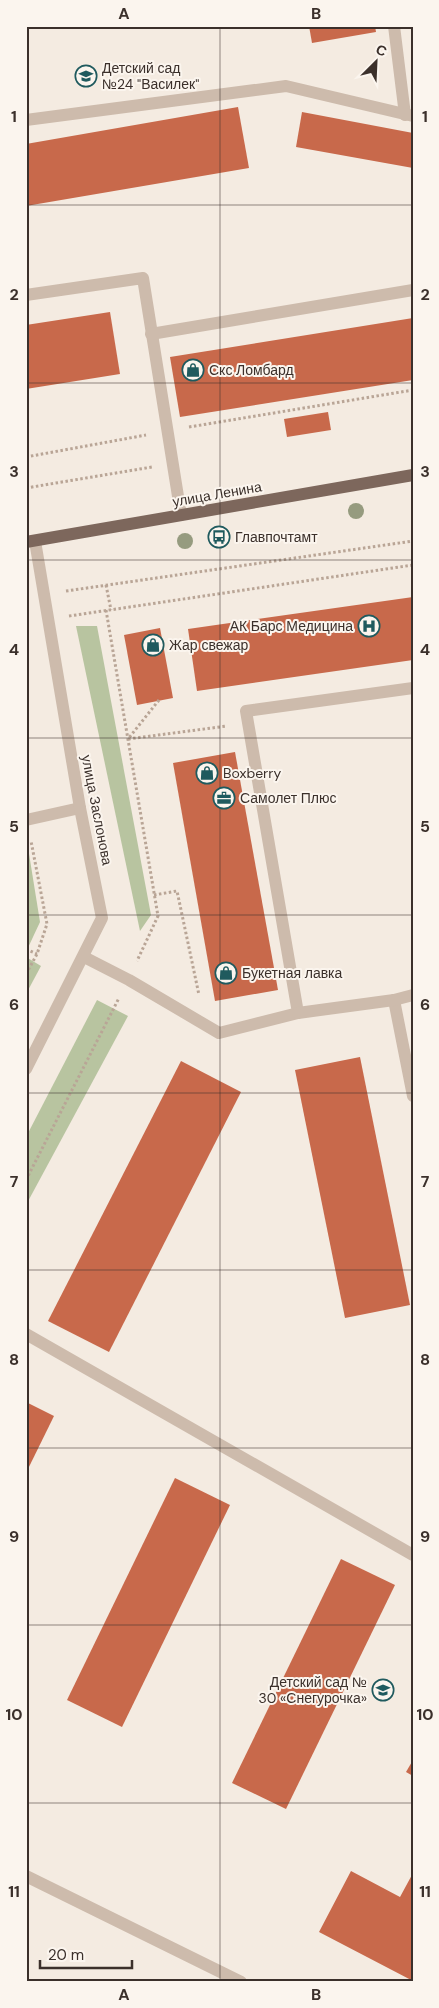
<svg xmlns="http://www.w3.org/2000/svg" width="439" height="2008" font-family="'DM Sans',sans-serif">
	<rect width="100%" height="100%" fill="#f4ebe1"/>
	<g fill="#b8c4a0">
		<polygon points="97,626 151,915 140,931 76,626"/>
		<polygon points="26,835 40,922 26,952"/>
		<polygon points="26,957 41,966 26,994"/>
		<polygon points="97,1000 128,1016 26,1205 26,1137"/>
	</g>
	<g fill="#c8694b">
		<polygon points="309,26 375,26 376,32 312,43"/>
		<polygon points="238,107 249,168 26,206 26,144"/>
		<polygon points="302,112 413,133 413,168 296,147"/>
		<polygon points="110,312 120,374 26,389 26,325"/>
		<polygon points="413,318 413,380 180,417 170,357"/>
		<polygon points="328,412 331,430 287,437 284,419"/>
		<polygon points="413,597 413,660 197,691 188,629"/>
		<polygon points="160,628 173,698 137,705 124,635"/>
		<polygon points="235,752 278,990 215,1001 173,763"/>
		<polygon points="360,1057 410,1305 345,1318 295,1070"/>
		<polygon points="181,1061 241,1092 109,1352 48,1321"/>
		<polygon points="26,1402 54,1416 26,1473"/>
		<polygon points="175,1478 230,1505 122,1727 67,1700"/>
		<polygon points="341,1559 395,1585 286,1809 232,1783"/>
		<polygon points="413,1760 413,1776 406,1772"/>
		<polygon points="351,1871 400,1897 413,1873 413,1981 319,1932"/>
	</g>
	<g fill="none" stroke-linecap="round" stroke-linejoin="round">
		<g stroke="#b9a596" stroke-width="3" stroke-dasharray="2.5 2.5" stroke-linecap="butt">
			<polyline points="189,427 413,390"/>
			<polyline points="26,457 146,435"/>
			<polyline points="26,488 152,467"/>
			<polyline points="106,585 111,610"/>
			<polyline points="66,591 413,541"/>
			<polyline points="106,610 158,916 137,961"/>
			<polyline points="69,616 413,565"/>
			<polyline points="159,700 128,739 227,726"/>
			<polyline points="154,895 177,891 199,995"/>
			<polyline points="26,949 37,954"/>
			<polyline points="26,974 37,954 47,924 31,841"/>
			<polyline points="26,1180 119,998"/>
		</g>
		<g stroke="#cdbbac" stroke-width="12">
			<polyline points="394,26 405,115"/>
			<polyline points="26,120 286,86 413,116"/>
			<polyline points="26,295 143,278 181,515"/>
			<polyline points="151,334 413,290"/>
			<polyline points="26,820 80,808"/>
			<polyline points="84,957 129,980 219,1033 298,1013 246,711 413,688"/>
			<polyline points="394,1000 413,1096"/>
			<polyline points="298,1013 394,1000 413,995"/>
			<polyline points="26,1069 102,918 80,808 35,541"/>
			<polyline points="26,1334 413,1555"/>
			<polyline points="26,1876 241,1982"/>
		</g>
		<polyline stroke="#7d675c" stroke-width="12" points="26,542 413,475"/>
	</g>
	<g fill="#969b7f">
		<circle cx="356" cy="511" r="8"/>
		<circle cx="185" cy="541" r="8"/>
	</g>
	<path fill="none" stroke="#3b302b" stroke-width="1" stroke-opacity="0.55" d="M220,26V1982M26,205H413M26,383H413M26,560H413M26,738H413M26,915H413M26,1093H413M26,1270H413M26,1448H413M26,1625H413M26,1803H413"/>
	<defs>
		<g id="school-ring" transform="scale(1.125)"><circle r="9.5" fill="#fbf5ee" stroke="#1f5a5e" stroke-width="1.5"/><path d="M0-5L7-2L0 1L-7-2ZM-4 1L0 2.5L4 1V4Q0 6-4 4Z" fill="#1f5a5e"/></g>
		<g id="shop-ring" transform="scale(1.125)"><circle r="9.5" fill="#fbf5ee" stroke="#1f5a5e" stroke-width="1.5"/><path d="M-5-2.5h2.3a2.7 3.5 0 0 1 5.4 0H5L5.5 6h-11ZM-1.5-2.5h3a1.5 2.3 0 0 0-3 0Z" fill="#1f5a5e"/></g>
		<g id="bus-ring" transform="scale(1.125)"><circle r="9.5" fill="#fbf5ee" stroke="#1f5a5e" stroke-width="1.5"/><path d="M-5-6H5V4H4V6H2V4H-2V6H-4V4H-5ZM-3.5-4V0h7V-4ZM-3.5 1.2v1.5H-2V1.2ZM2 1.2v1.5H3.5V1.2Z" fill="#1f5a5e"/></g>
		<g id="hospital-ring" transform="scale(1.125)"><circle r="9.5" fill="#fbf5ee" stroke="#1f5a5e" stroke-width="1.5"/><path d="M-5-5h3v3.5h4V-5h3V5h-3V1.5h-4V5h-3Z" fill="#1f5a5e"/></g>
		<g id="office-ring" transform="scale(1.125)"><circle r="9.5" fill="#fbf5ee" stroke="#1f5a5e" stroke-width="1.5"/><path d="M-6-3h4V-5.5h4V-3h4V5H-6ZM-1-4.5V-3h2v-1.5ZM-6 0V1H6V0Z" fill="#1f5a5e"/></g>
	</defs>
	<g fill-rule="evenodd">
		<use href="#school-ring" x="86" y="76"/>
		<use href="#shop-ring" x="193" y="370"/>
		<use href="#bus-ring" x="219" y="537"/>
		<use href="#hospital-ring" x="369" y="626"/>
		<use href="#shop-ring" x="153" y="645"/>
		<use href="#shop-ring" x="207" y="773"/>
		<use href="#office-ring" x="224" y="798"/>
		<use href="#shop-ring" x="226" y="973"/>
		<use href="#school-ring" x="383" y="1690"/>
	</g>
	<g text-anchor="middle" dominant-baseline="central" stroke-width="4" stroke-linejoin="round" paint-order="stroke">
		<g font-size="14" fill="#3b302b" stroke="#fbf5ee" text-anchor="start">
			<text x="102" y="68">Детский сад<tspan x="102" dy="16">№24 "Василек"</tspan></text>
			<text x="209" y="370">Скс Ломбард</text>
			<text x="235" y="537">Главпочтамт</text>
			<text x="353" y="626" text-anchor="end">АК Барс Медицина</text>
			<text x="169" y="645">Жар свежар</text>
			<text x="223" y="773">Boxberry</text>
			<text x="240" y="798">Самолет Плюс</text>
			<text x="242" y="973">Букетная лавка</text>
			<text x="367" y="1682" text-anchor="end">Детский сад №<tspan x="367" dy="16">30 «Снегурочка»</tspan></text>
		</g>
		<g font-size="14" fill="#3b302b" stroke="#fbf5ee">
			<text transform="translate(217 494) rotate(-10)">улица Ленина</text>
			<text transform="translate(97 810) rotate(79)">улица Заслонова</text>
		</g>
	</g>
	<rect width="439" height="2008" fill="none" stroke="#fbf5ee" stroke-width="55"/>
	<g transform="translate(376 62) rotate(24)" stroke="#fbf5ee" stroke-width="4" paint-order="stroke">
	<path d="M0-4L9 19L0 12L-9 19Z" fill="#3b302b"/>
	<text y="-8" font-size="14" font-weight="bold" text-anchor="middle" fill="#3b302b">С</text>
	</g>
	<path d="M40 1960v8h92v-8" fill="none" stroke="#3b302b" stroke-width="2.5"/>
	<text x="48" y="1960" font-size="15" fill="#3b302b" stroke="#fbf5ee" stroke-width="4" paint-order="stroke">20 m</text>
	<rect x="28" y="28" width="384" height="1952" fill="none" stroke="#3b302b" stroke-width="2"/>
	<g font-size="16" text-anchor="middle" font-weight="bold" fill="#3b302b">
		<text x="124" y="19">A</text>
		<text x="316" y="19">B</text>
		<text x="14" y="122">1</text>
		<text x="425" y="122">1</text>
		<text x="14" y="300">2</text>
		<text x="425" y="300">2</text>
		<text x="14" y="477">3</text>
		<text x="425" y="477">3</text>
		<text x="14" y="655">4</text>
		<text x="425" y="655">4</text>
		<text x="14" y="832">5</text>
		<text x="425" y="832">5</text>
		<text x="14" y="1010">6</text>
		<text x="425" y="1010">6</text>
		<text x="14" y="1187">7</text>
		<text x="425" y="1187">7</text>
		<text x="14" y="1365">8</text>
		<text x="425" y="1365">8</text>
		<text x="14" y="1542">9</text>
		<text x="425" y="1542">9</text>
		<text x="14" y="1720">10</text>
		<text x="425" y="1720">10</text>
		<text x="14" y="1897">11</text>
		<text x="425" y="1897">11</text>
		<text x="124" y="2000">A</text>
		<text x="316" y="2000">B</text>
	</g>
</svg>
